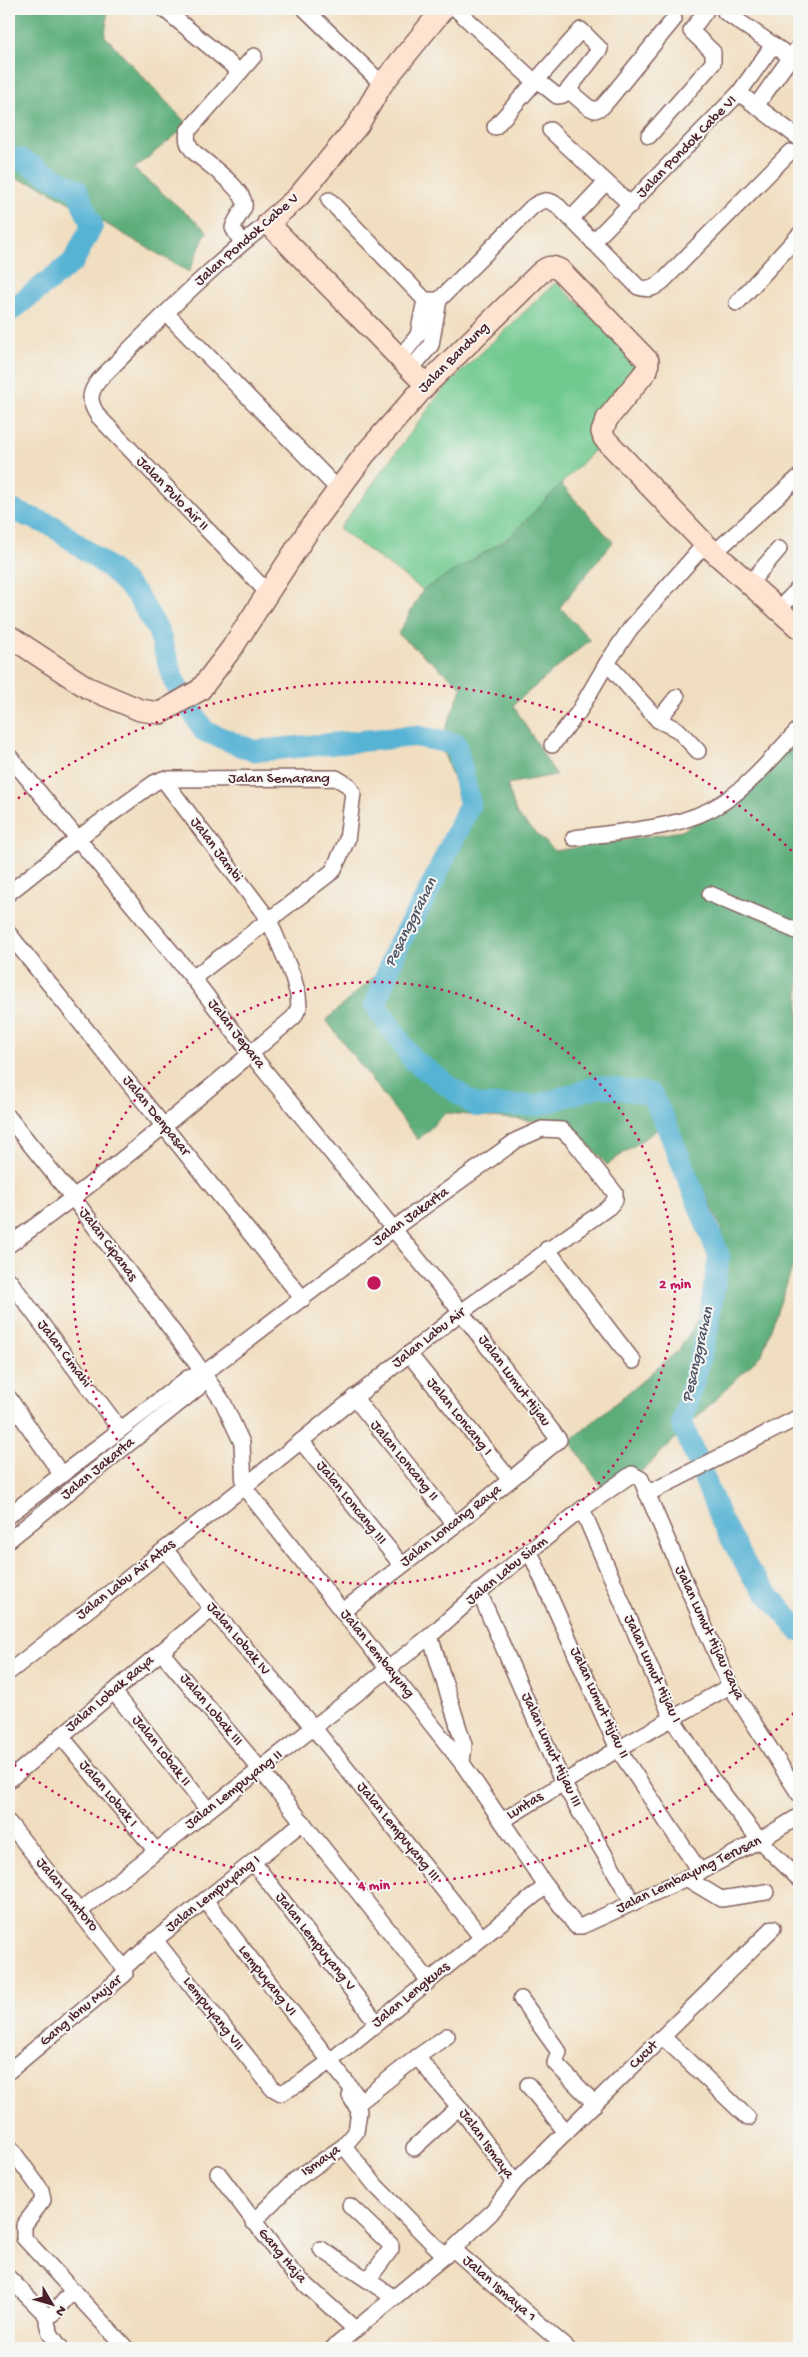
<svg xmlns="http://www.w3.org/2000/svg" width="808" height="2357" font-family="'Gochi Hand',sans-serif">
	<rect width="100%" height="100%" fill="#f6f6f2"/>
	<filter id="ink" filterUnits="userSpaceOnUse"><feTurbulence type="fractalNoise" baseFrequency=".02" numOctaves="2"/><feDisplacementMap in="SourceGraphic" scale="10" xChannelSelector="R" yChannelSelector="G"/><feConvolveMatrix kernelMatrix="1 2 1 2 8 2 1 2 1" color-interpolation-filters="sRGB"/></filter>
	<filter id="wash" filterUnits="userSpaceOnUse"><feTurbulence type="fractalNoise" baseFrequency=".0096" numOctaves="4" result="noise"/><feDisplacementMap in="SourceGraphic" scale="20" xChannelSelector="R" yChannelSelector="G"/><feGaussianBlur stdDeviation="1.12" result="paint"/><feColorMatrix in="noise" values="0 0 0 0 0 0 0 0 0 0 0 0 0 0 0 0 0 1.4 0 .05"/><feComposite in="paint" operator="in"/></filter>
	<g filter="url(#wash)">
		<rect width="100%" height="100%" fill="#f1dec0"/>
		<polygon fill="#70c98f" stroke="#5d745d" points="556,282 649,371 594,450 510,537 423,590 339,529 444,388"/>
		<g fill="#5cad7a" stroke="#536652">
			<polygon points="9,9 108,9 105,36 188,125 134,169 207,231 189,272 39,185 9,177"/>
			<polygon points="561,484 613,542 560,607 590,640 513,705 556,775 507,784 517,815 555,851 682,831 749,788 799,737 799,1242 798,1252 762,1354 644,1469 607,1495 570,1441 679,1350 723,1279 721,1228 672,1119 607,1165 570,1124 446,1113 418,1140 326,1020 375,976 428,891 463,806 440,743 462,687 398,634 423,590 510,537"/>
		</g>
		<g fill="none" stroke-linecap="round" stroke-linejoin="round">
			<g stroke="#56b3d4" stroke-width="22">
				<polyline points="9,157 20,159 77,190 92,226 73,262 9,312"/>
				<polyline points="9,509 53,526 112,570 136,594 158,630 174,681 204,731 254,751 415,736 456,744 470,804 427,895 398,945 375,1005 413,1060 476,1106 539,1105 599,1086 651,1094 666,1124 719,1256 707,1332 682,1423 721,1520 751,1574 799,1630"/>
			</g>
		</g>
	</g>
	<g filter="url(#ink)">
		<g fill="none" stroke-linecap="round" stroke-linejoin="round">
			<g stroke="#84625f" stroke-width="18">
				<g id="street">
					<path d="M164,9L240,72L188,131C186,140 188,145 194,152C205,162 248,191 244,207C241,214 235,220 233,228L242,243"/>
					<polyline points="305,9 382,84"/>
					<polyline points="456,9 535,82"/>
					<polyline points="725,12 791,57 799,46"/>
					<polyline points="240,72 254,56"/>
					<polyline points="537,80 557,96 563,95 568,90"/>
					<polyline points="739,93 799,138"/>
					<polyline points="756,106 791,57"/>
					<polyline points="495,127 581,30 600,49 568,90 588,107 595,110 602,107 609,99 674,19"/>
					<polyline points="550,130 631,205"/>
					<polyline points="649,136 713,63 713,52 691,31 707,9"/>
					<path d="M329,200L425,300H439L532,207C542,200 548,198 558,206L638,287C650,291 654,288 663,281L790,152"/>
					<polyline points="571,219 606,182"/>
					<polyline points="593,242 739,93 773,45"/>
					<polyline points="737,303 799,235"/>
					<polyline points="166,313 338,489"/>
					<polyline points="400,358 418,335 425,300"/>
					<polyline points="411,369 431,345 439,300"/>
					<polyline points="715,552 799,477"/>
					<polyline points="750,583 779,549"/>
					<path d="M268,593L98,416C89,402 88,394 99,380C153,326 206,270 268,223"/>
					<polyline points="779,609 799,588"/>
					<polyline points="607,663 658,720"/>
					<polyline points="677,697 658,720 678,730 698,751"/>
					<polyline points="552,745 578,713 607,663 630,629 705,544"/>
					<polyline points="9,756 193,978 251,1054 461,1312 559,1440 455,1525 343,1611"/>
					<path d="M574,838C622,831 680,830 722,803C752,784 775,754 799,729"/>
					<polyline points="9,893 77,839 154,783 163,779 336,778 348,785 353,793 347,840 333,871 193,978"/>
					<polyline points="710,894 799,932"/>
					<polyline points="9,934 303,1299"/>
					<path d="M9,1118L74,1199L194,1360L223,1402L242,1443L244,1487L462,1763L546,1886L576,1926H582C656,1892 731,1860 799,1816"/>
					<path d="M9,1245C108,1174 201,1096 294,1017L299,1007L298,995L293,977L269,920L163,779"/>
					<polyline points="547,1249 633,1361"/>
					<polyline points="9,1280 119,1428"/>
					<polyline points="409,1354 510,1480"/>
					<polyline points="354,1397 455,1525"/>
					<polyline points="9,1398 61,1474"/>
					<polyline points="301,1441 401,1564"/>
					<polyline points="647,1494 799,1417"/>
					<polyline points="582,1509 672,1718 711,1778 760,1841 798,1878"/>
					<polyline points="9,1515 188,1378 203,1374 393,1229 517,1140 542,1129 562,1130 572,1139 615,1193 615,1200 609,1207 461,1312 244,1487 9,1672"/>
					<polyline points="9,1540 198,1388 203,1374"/>
					<polyline points="165,1549 212,1609 313,1727 482,1938"/>
					<polyline points="530,1552 618,1749 700,1872"/>
					<polyline points="479,1592 563,1783 633,1903"/>
					<polyline points="430,1636 464,1745 462,1763"/>
					<polyline points="161,1652 260,1769 429,1981"/>
					<polyline points="114,1692 208,1810"/>
					<polyline points="61,1736 156,1851"/>
					<polyline points="9,1780 212,1609"/>
					<polyline points="502,1821 618,1749 730,1686"/>
					<polyline points="9,1823 124,1968"/>
					<polyline points="253,1862 377,2023"/>
					<polyline points="686,1878 721,1899 766,1892"/>
					<polyline points="205,1900 361,2101 417,2057 447,2036"/>
					<polyline points="80,1911 430,1636 479,1592 582,1509 632,1474 641,1479 730,1686 799,1794"/>
					<polyline points="155,1940 272,2088 281,2093 300,2083 329,2062 546,1886"/>
					<polyline points="124,1968 155,1940 303,1822"/>
					<polyline points="521,1999 559,2052 555,2063 595,2104"/>
					<polyline points="663,2037 748,2118"/>
					<polyline points="417,2057 459,2107 515,2182"/>
					<polyline points="9,2071 125,1974 124,1968"/>
					<polyline points="528,2085 566,2132"/>
					<polyline points="9,2146 41,2190 43,2200 24,2225 24,2238 126,2348"/>
					<polyline points="344,2146 376,2186 445,2256"/>
					<polyline points="414,2148 459,2107"/>
					<polyline points="218,2173 293,2273 355,2329"/>
					<polyline points="350,2206 391,2245 391,2249 368,2280"/>
					<polyline points="253,2222 295,2180 344,2146 356,2132 359,2111 350,2096"/>
					<polyline points="321,2249 393,2297"/>
					<polyline points="453,2249 567,2348"/>
					<polyline points="9,2278 47,2316"/>
					<polyline points="47,2316 53,2314 73,2290"/>
					<path d="M47,2316C46,2330 53,2338 61,2348"/>
					<polyline points="333,2348 453,2249 491,2213 515,2182 773,1928"/>
				</g>
			</g>
			<g stroke="#84625f" stroke-width="24">
				<g id="secondary">
					<polyline points="426,385 268,223 298,197 358,125 382,84 443,9"/>
					<path d="M9,636L88,688L140,710L160,713L200,690L232,648L310,528L365,454L426,385L540,273C547,267 551,265 560,270L648,361L647,370L607,419L602,432L604,438L705,544L799,628"/>
				</g>
			</g>
			<use href="#street" stroke="#fff" stroke-width="15"/>
			<use href="#secondary" stroke="#fee3d1" stroke-width="21"/>
		</g>
	</g>
	<g fill="none" stroke="#c2185b" stroke-width="2.5" stroke-dasharray="2.5 5">
		<circle cx="374" cy="1283" r="301"/>
		<path d="M799 1708A601 601 0 0 1 12 1763M12 803A601 601 0 0 1 799 858"/>
	</g>
	<g text-anchor="middle" dominant-baseline="central" stroke-width="4" stroke-linejoin="round" paint-order="stroke">
		<g font-size="15" fill="#4a1f2b" stroke="#f6f6f2">
			<text transform="translate(687 147) rotate(-46)">Jalan Pondok Cabe VI</text>
			<text transform="translate(247 240) rotate(-41)">Jalan Pondok Cabe V</text>
			<text transform="translate(454 358) rotate(-45)">Jalan Bandung</text>
			<text transform="translate(172 494) rotate(46)">Jalan Pulo Air II</text>
			<text x="279" y="779">Jalan Semarang</text>
			<text transform="translate(216 850) rotate(53)">Jalan Jambi</text>
			<text transform="translate(236 1034) rotate(52)">Jalan Jepara</text>
			<text transform="translate(156 1116) rotate(51)">Jalan Denpasar</text>
			<text transform="translate(411 1217) rotate(-36)">Jalan Jakarta</text>
			<text transform="translate(108 1245) rotate(53)">Jalan Cipanas</text>
			<text transform="translate(429 1338) rotate(-38)">Jalan Labu Air</text>
			<text transform="translate(64 1354) rotate(53)">Jalan Cimahi</text>
			<text transform="translate(514 1381) rotate(53)">Jalan Lumut Hijau</text>
			<text transform="translate(459 1417) rotate(51)">Jalan Loncang I</text>
			<text transform="translate(404 1461) rotate(51)">Jalan Loncang II</text>
			<text transform="translate(98 1469) rotate(-39)">Jalan Jakarta</text>
			<text transform="translate(351 1503) rotate(51)">Jalan Loncang III</text>
			<text transform="translate(451 1526) rotate(-38)">Jalan Loncang Raya</text>
			<text transform="translate(507 1571) rotate(-39)">Jalan Labu Siam</text>
			<text transform="translate(126 1580) rotate(-38)">Jalan Labu Air Atas</text>
			<text transform="translate(709 1633) rotate(65)">Jalan Lumut Hijau Raya</text>
			<text transform="translate(238 1639) rotate(50)">Jalan Lobak IV</text>
			<text transform="translate(377 1654) rotate(51)">Jalan Lembayung</text>
			<text transform="translate(652 1669) rotate(65)">Jalan Lumut Hijau I</text>
			<text transform="translate(110 1694) rotate(-40)">Jalan Lobak Raya</text>
			<text transform="translate(599 1703) rotate(65)">Jalan Lumut Hijau II</text>
			<text transform="translate(211 1710) rotate(50)">Jalan Lobak III</text>
			<text transform="translate(551 1750) rotate(65)">Jalan Lumut Hijau III</text>
			<text transform="translate(161 1751) rotate(52)">Jalan Lobak II</text>
			<text transform="translate(234 1790) rotate(-38)">Jalan Lempuyang II</text>
			<text transform="translate(108 1794) rotate(50)">Jalan Lobak I</text>
			<text transform="translate(525 1806) rotate(-32)">Luntas</text>
			<text transform="translate(398 1832) rotate(51)">Jalan Lempuyang III</text>
			<text transform="translate(689 1875) rotate(-26)">Jalan Lembayung Terusan</text>
			<text transform="translate(213 1894) rotate(-38)">Jalan Lempuyang I</text>
			<text transform="translate(67 1895) rotate(51)">Jalan Lamtoro</text>
			<text transform="translate(315 1942) rotate(52)">Jalan Lempuyang V</text>
			<text transform="translate(267 1981) rotate(52)">Lempuyang VI</text>
			<text transform="translate(411 1995) rotate(-39)">Jalan Lengkuas</text>
			<text transform="translate(81 2011) rotate(-40)">Gang Ibnu Mujar</text>
			<text transform="translate(213 2014) rotate(52)">Lempuyang VII</text>
			<text transform="translate(644 2055) rotate(-45)">Cucut</text>
			<text transform="translate(486 2144) rotate(54)">Jalan Ismaya</text>
			<text transform="translate(321 2161) rotate(-35)">Ismaya</text>
			<text transform="translate(282 2256) rotate(50)">Gang Haja</text>
			<text transform="translate(499 2289) rotate(41)">Jalan Ismaya 1</text>
		</g>
		<g font-size="16" font-style="italic" fill="#4e5366" stroke="#f6f6f2">
			<text transform="translate(412 923) rotate(-63)">Pesanggrahan</text>
			<text transform="translate(699 1355) rotate(-77)">Pesanggrahan</text>
		</g>
	</g>
	<circle cx="374" cy="1283" r="8" fill="#c2185b" stroke="#f6f6f2" stroke-width="2.5"/>
	<g font-size="15" text-anchor="middle" font-weight="bold" fill="#c2185b" stroke="#f6f6f2" stroke-width="4" stroke-linejoin="round" paint-order="stroke">
		<text x="675" y="1288">2 min</text>
		<text x="374" y="1889">4 min</text>
	</g>
	<rect width="808" height="2357" fill="none" stroke="#f6f6f2" stroke-width="30"/>
	<g transform="translate(52 2304) rotate(128)" stroke="#f6f6f2" stroke-width="4" paint-order="stroke">
	<path d="M0-4L9 19L0 12L-9 19Z" fill="#4a1f2b"/>
	<text y="-8" font-size="14" font-weight="bold" text-anchor="middle" fill="#4a1f2b">N</text>
	</g>
</svg>
